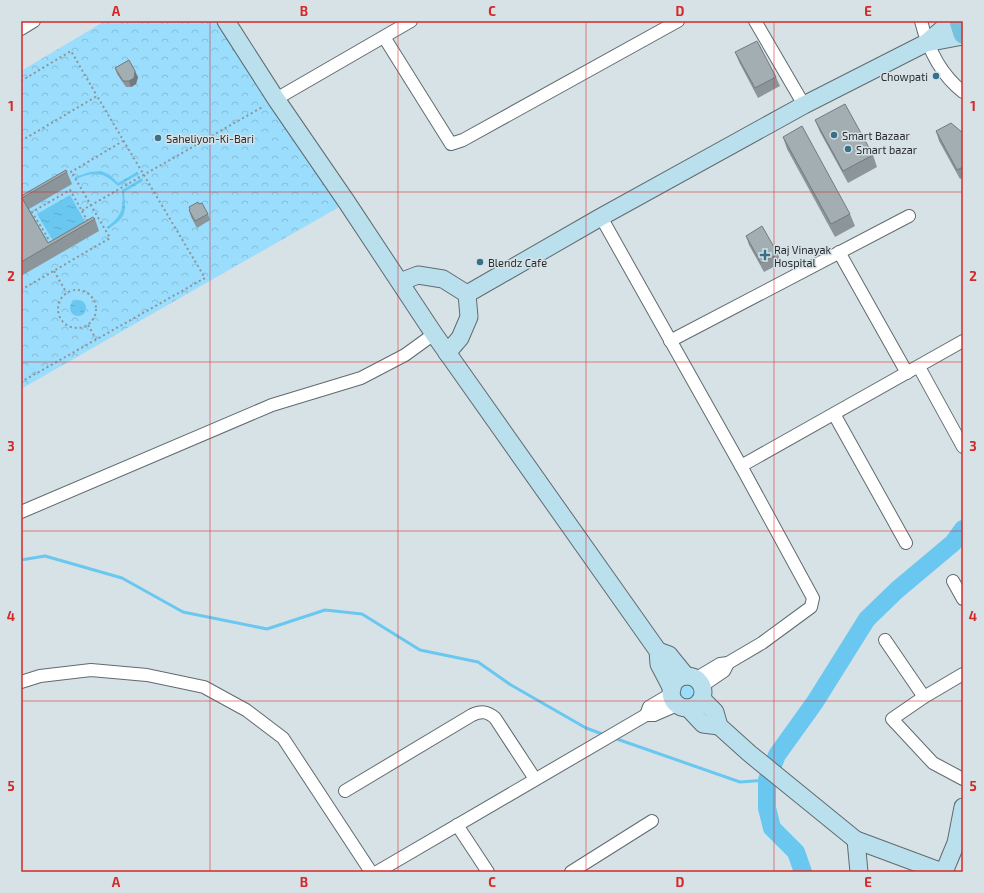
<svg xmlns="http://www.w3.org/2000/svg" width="984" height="893" font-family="'Exo 2',sans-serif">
	<defs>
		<pattern id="park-crowns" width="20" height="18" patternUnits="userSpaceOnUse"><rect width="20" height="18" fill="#9addfc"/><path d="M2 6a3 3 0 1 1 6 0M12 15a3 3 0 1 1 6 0" fill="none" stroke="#85bed8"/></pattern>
		<pattern id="water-ripples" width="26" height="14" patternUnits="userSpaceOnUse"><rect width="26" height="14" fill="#69c7f0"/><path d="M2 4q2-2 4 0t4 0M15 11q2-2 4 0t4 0" fill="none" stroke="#5babce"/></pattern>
	</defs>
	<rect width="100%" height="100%" fill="#d7e2e7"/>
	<circle fill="#9addfc" cx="688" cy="692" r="8"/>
	<polygon fill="url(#park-crowns)" points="105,21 217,21 341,206 21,389 21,71"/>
	<g fill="url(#water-ripples)">
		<path d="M101,171L110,175L118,183L137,172L139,174L118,186C104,172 95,171 76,179L75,177L90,172Z"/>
		<path d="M142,178L143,181L124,192C126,213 127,217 108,229L107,227C122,216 124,208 122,190Z"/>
		<polygon points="70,195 88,227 56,246 37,214"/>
		<circle cx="78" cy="308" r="8"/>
	</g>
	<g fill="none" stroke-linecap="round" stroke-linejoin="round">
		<g stroke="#69c7f0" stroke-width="3">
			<polyline points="21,560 45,556 122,578 183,612 267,629 325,610 362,614 420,650 478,662 511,685 586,728 605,735"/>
			<polyline points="614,738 740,782 767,780"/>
		</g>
		<polyline stroke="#69c7f0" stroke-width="18" points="803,872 796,852 772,828 767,808 767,780 777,755 815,702 867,619 897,590 953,543 963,529"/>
		<g stroke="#616b6f" stroke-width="14">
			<g id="street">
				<polyline points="755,21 804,105"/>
				<path d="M921,21C928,49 940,74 963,92"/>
				<polyline points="21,29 34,21"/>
				<polyline points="384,37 451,144 463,140 678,21"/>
				<polyline points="276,99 411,21"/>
				<polyline points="601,217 741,466 813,598 811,607 762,643 728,663 720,664 695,679"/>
				<polyline points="839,252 907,373"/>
				<polyline points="670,341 909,216"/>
				<polyline points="919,367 963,447"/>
				<polyline points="834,414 906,543"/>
				<polyline points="741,466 963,341"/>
				<polyline points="21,512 272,405 361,378 405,355 434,334"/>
				<polyline points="953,581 963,599"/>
				<polyline points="885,640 924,697"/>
				<polyline points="963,674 924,697 892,719 933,763 963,779"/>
				<polyline points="21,682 40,676 91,670 147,675 204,687 246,710 283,738 371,872"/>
				<polyline points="702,686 724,671 728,663"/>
				<polyline points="646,715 649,707 671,694"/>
				<path d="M345,791L472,715C481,711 487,711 495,718L535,779"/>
				<polyline points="457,825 488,872"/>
				<polyline points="377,872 646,715 654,715 677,705"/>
				<polyline points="571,872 652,821"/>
			</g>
		</g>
		<g stroke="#616b6f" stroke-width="19">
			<g id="secondary">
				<polyline points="226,21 276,99 346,201 434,334 658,651 659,664 672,689"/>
				<polyline points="926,43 963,36"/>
				<polyline points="400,282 418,275 443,279 467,294 469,317 460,338 447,353"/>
				<polyline points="467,294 601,217 804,105 926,43 952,21"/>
				<polyline points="658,651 669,655 686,676"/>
				<circle cx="687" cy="692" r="16"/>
				<polyline points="702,699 715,712 719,726 749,753 856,840 942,872"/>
				<polyline points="688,708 703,724 719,726"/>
				<polyline points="856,840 859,872"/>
				<polyline points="944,872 956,843 963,807"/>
			</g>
		</g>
		<g stroke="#bfc0c1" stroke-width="21">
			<polyline id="primary" points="959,21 963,34"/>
		</g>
		<g stroke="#8c9498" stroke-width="2" stroke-dasharray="2 3" stroke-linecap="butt">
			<polyline points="21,81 71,51 97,96"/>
			<polyline points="21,141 97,96 205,278 21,382"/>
			<polyline points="66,175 123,141"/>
			<polyline points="86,208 264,106"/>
			<polyline points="82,211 88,222"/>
			<polyline points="51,243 32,212 70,190 82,211 84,209"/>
			<polyline points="54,271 66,292"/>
			<circle cx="77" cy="309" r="19"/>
			<polyline points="21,290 110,238 71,171"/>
			<polyline points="88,325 96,339"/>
		</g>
		<use href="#street" stroke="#fff" stroke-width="12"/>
		<use href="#secondary" stroke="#bae0ee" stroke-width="17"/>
		<use href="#primary" stroke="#76c1dc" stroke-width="19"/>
	</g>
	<g fill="#8c969a">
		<polygon points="735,52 776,77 780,86 758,98 739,62"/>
		<polygon points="115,68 138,77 136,84 131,87 126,87 117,74"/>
		<polygon points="815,120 873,155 877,167 848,183 820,132"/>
		<polygon points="936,131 963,133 963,178 960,179 939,141"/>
		<polygon points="783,137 850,214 855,226 835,237 787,149"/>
		<polygon points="67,172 72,184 29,209 48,243 95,219 99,231 21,276 21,196"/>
		<polygon points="199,204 208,214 210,220 197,228 191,217 189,210 190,210 189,207"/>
		<polygon points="746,236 778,254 781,263 764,272 749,245"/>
	</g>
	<polygon fill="#727a7d" points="135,71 138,77 136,84 131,87 129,81"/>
	<g fill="#a3aeb3" stroke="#727a7d">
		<polygon points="757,41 776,77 755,88 735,52"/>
		<polygon points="129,60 135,71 134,78 129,81 123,81 115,68"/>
		<polygon points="845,104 873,155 843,171 815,120"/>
		<polygon points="951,123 963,133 963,167 957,170 936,131"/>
		<polygon points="802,126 850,214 831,224 783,137"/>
		<polygon points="66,170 67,172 22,198 48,243 93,217 95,219 21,262 21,196"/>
		<polygon points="198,202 199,204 202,203 208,214 195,221 189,210 190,209 189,207"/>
		<polygon points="762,226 778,254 761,263 746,236"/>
	</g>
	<path fill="none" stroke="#d62828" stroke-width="1" stroke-opacity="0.55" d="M210,21V872M398,21V872M586,21V872M774,21V872M21,192H963M21,362H963M21,531H963M21,701H963"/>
	<g fill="#367089" stroke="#d7e2e7" stroke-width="1.5">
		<circle cx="936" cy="76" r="4"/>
		<circle cx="834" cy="135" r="4"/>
		<circle cx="158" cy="138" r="4"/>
		<circle cx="848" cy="149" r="4"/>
		<path d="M763 249h4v4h4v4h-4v4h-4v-4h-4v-4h4z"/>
		<circle cx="480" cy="262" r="4"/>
	</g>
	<g text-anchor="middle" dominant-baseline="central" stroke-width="3" stroke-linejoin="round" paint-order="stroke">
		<g font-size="11" fill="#2a2e30" stroke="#d7e2e7" text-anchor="start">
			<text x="928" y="76" text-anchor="end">Chowpati</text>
			<text x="842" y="135">Smart Bazaar</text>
			<text x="166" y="138">Saheliyon-Ki-Bari</text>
			<text x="856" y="149">Smart bazar</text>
			<text x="774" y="249">Raj Vinayak<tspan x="774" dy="13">Hospital</tspan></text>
			<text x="488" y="262">Blendz Cafe</text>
		</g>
	</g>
	<rect width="984" height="893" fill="none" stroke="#d7e2e7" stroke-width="44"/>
	<rect x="22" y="22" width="940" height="849" fill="none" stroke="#d62828" stroke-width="1.5"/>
	<g font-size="13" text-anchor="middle" font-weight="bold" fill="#d62828">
		<text x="116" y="16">A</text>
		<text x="304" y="16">B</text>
		<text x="492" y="16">C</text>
		<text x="680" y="16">D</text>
		<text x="868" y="16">E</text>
		<text x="11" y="111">1</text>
		<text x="973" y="111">1</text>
		<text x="11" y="281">2</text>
		<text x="973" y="281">2</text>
		<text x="11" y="451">3</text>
		<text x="973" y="451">3</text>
		<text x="11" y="621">4</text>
		<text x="973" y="621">4</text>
		<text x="11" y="791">5</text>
		<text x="973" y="791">5</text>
		<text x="116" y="887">A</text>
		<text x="304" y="887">B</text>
		<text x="492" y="887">C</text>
		<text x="680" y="887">D</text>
		<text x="868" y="887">E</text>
	</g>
</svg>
